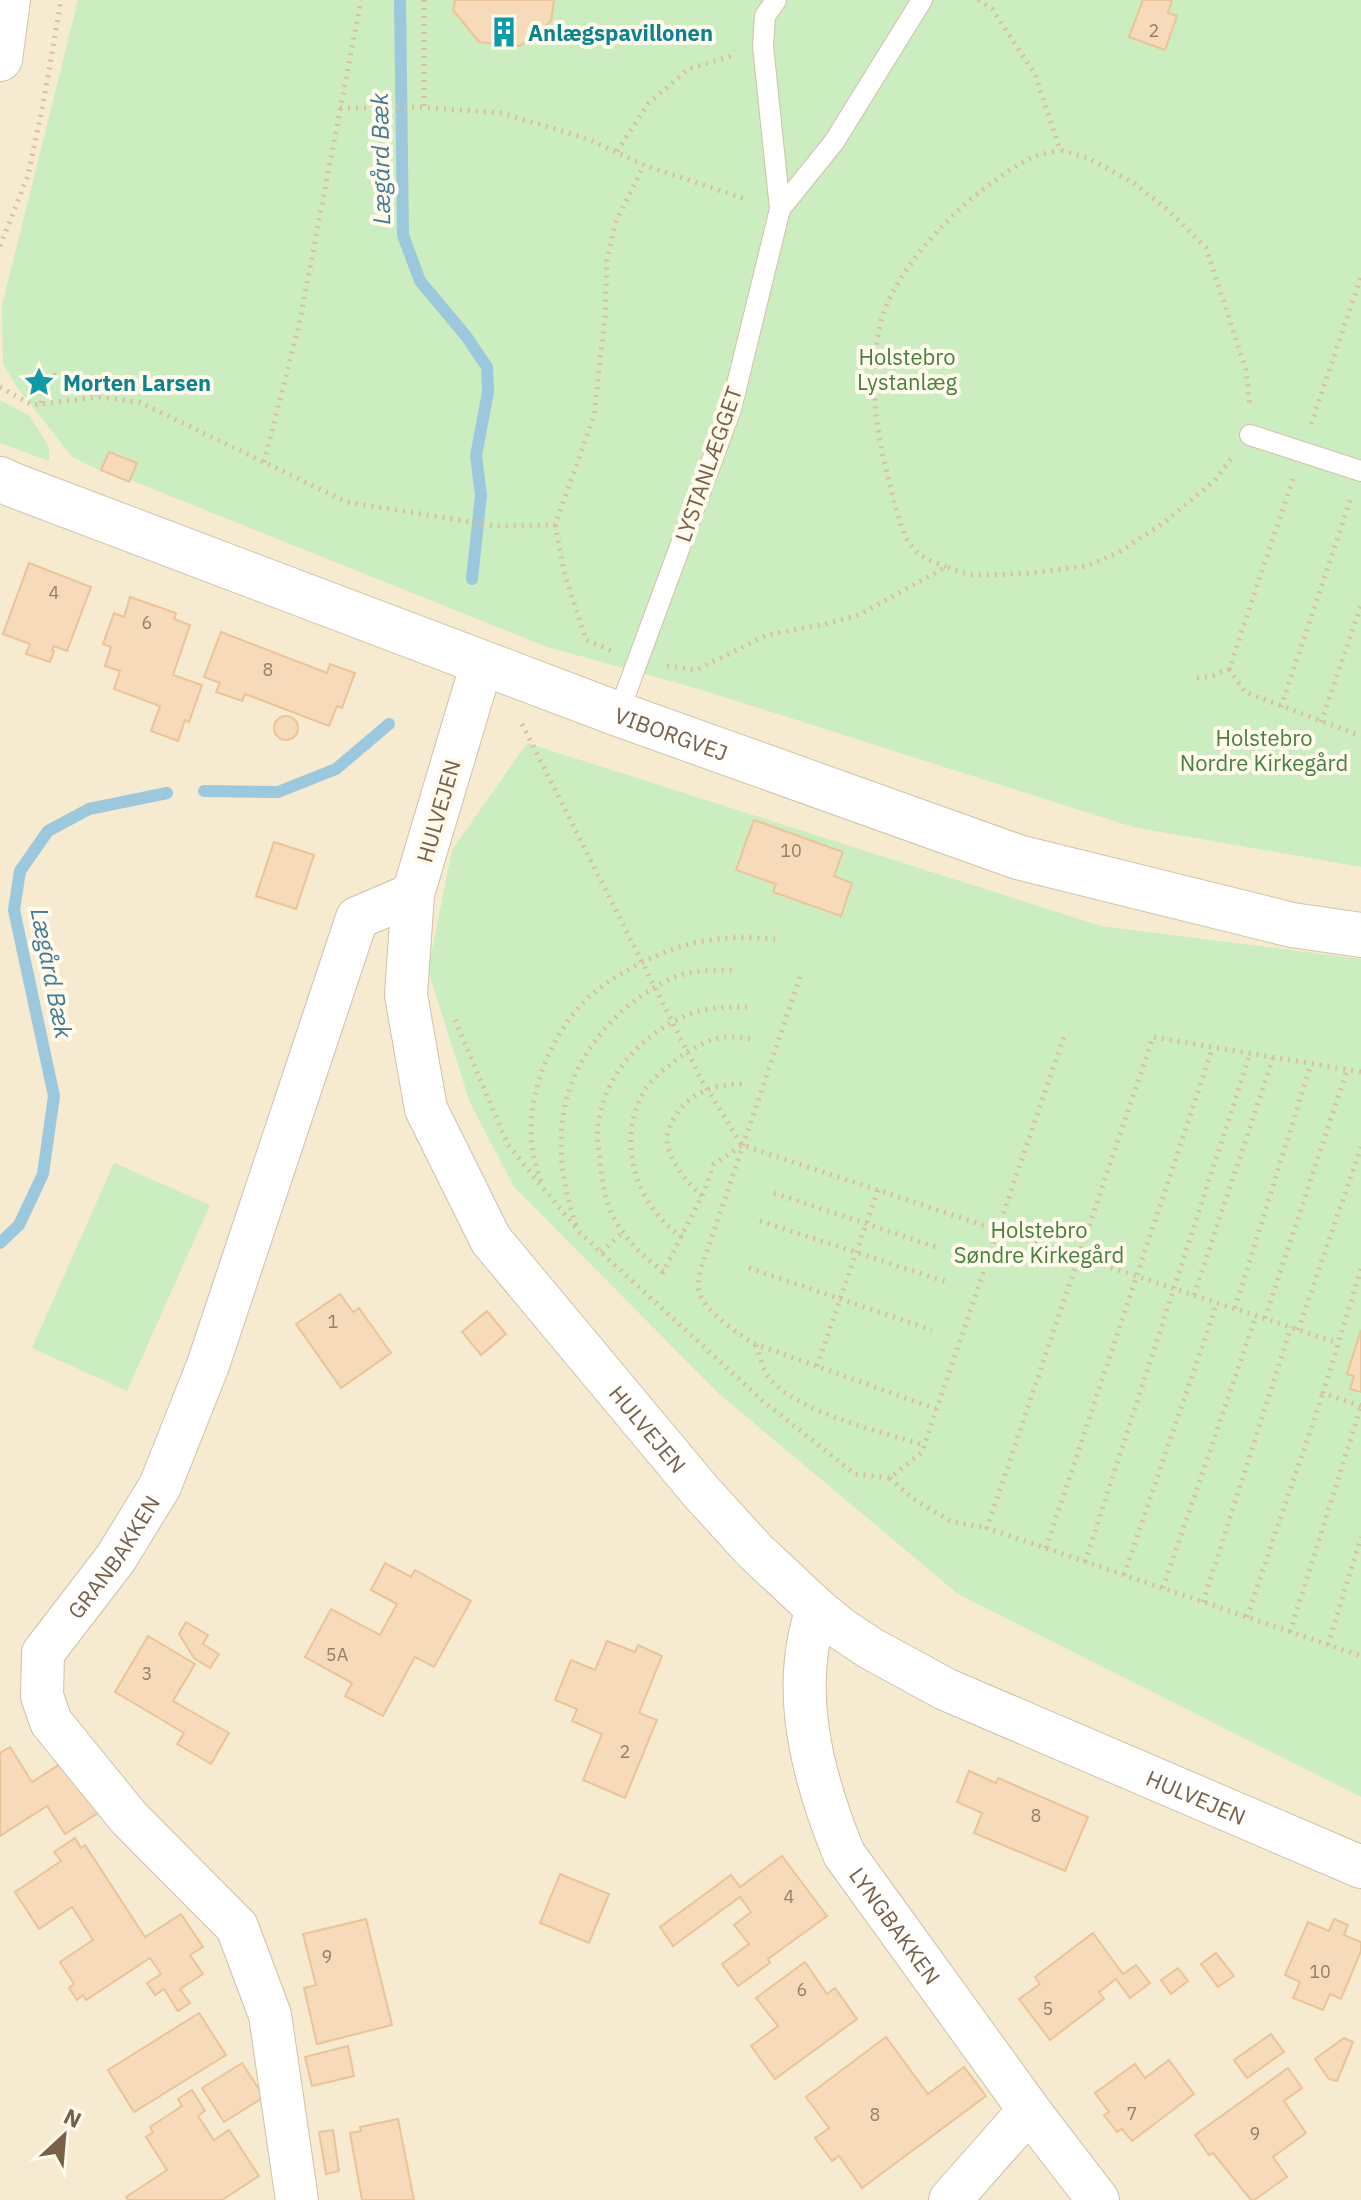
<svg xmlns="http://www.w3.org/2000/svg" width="1361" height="2200" font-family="'IBM Plex Sans',sans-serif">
	<rect width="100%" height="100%" fill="#fef8e3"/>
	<rect fill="#f6ebd1" x="0" y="0" width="1361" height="2200"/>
	<g fill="#ccedc0">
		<polygon points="78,0 1361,0 1361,867 1133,827 699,689 544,646 101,468 99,470 72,457 17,387 3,364 2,305"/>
		<polygon points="0,400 30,416 49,447 49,461 0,443"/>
		<polygon points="527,743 1101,926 1361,959 1361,1797 958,1594 717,1392 514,1187 470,1103 428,970 452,850"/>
		<polygon points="114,1163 210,1205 127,1391 32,1348"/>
	</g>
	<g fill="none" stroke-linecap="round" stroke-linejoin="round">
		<g stroke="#9bc8dc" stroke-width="12">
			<polyline points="400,0 403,235 420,281 466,336 487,367 488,392 476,456 481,495 472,579"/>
			<polyline points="204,791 278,792 336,769 389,724"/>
			<polyline points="0,1243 19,1225 43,1174 54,1096 14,910 20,871 48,831 89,809 167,793"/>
		</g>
	</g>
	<g fill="#f6dab9" stroke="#eac498" stroke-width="2">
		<polygon points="455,0 554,0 551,21 520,46 479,42 453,10"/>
		<polygon points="1143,0 1172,0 1168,13 1177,16 1165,50 1129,37"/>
		<polygon points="109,452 137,463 129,482 101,470"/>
		<polygon points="29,563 91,587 67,651 54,646 52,650 54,651 50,662 26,654 30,644 3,634"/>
		<polygon points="130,597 176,613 174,619 190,625 173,675 202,685 189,722 185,720 178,741 151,731 160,706 114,689 120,671 105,666 111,647 103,644 114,613 124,617"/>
		<polygon points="221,632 327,673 330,664 355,673 342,708 337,706 329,726 245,694 242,701 216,692 220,683 204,677"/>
		<circle cx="286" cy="728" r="12"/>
		<polygon points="754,820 843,852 834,876 852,883 841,916 773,892 776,884 736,870"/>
		<polygon points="274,842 314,855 296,909 256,896"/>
		<polygon points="340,1294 353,1312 359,1308 391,1353 341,1388 296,1324"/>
		<polygon points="487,1311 506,1334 481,1355 462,1332"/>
		<polygon points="1361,1330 1361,1392 1350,1389 1354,1376 1347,1374"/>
		<polygon points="385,1563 411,1577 415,1570 471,1601 434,1667 415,1657 383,1716 345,1696 352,1683 305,1657 331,1609 380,1635 397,1604 371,1590"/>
		<polygon points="186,1622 208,1635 203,1644 219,1654 210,1668 194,1658 179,1634"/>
		<polygon points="148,1636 195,1664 173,1701 229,1733 211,1764 177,1744 184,1733 115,1692"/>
		<polygon points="607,1641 635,1652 638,1645 662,1656 639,1713 657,1720 625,1798 583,1780 602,1734 572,1721 577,1709 555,1700 571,1660 595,1670"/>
		<polygon points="10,1747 32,1782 65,1761 98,1813 65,1834 47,1806 0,1836 0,1753"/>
		<polygon points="969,1771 996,1783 998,1778 1088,1817 1065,1871 974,1833 982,1813 957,1802"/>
		<polygon points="75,1838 81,1848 85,1845 145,1937 181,1914 203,1947 190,1955 203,1974 180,1989 190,2003 178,2011 164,1989 155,1995 147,1983 161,1974 150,1958 86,2000 83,1995 77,2000 69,1988 74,1984 60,1962 93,1940 72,1907 39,1929 15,1892 61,1861 54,1852"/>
		<polygon points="782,1856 827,1916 768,1959 770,1963 738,1986 722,1964 749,1944 734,1925 751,1912 740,1897 673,1946 660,1927 731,1875 740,1887"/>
		<polygon points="560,1874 609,1894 589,1943 540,1923"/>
		<polygon points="366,1919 392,2025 317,2044 304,1988 316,1985 303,1934"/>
		<polygon points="1334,1919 1348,1925 1344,1935 1361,1942 1361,1951 1341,1999 1330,1994 1323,2010 1293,1998 1300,1982 1285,1975 1308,1922 1329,1931"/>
		<polygon points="1093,1933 1123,1974 1136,1965 1150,1983 1130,1998 1116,1979 1099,1992 1104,1999 1050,2040 1019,1999 1040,1984 1035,1977"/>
		<polygon points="1216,1953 1234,1976 1218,1987 1201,1964"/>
		<polygon points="805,1962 827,1994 835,1988 857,2019 775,2079 751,2046 778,2026 756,1998"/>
		<polygon points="1178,1968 1188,1981 1171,1994 1161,1980"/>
		<polygon points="199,2013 226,2055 134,2112 108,2070"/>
		<polygon points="1271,2034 1284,2052 1247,2078 1234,2060"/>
		<polygon points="886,2037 928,2094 964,2067 986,2096 862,2188 839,2156 832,2161 815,2138 829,2128 806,2097"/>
		<polygon points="1344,2038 1353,2042 1337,2081 1329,2079 1315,2059"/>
		<polygon points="348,2046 354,2076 312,2086 305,2057"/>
		<polygon points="1169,2060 1194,2094 1132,2141 1122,2129 1117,2132 1104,2115 1109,2112 1095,2093 1135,2064 1145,2078"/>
		<polygon points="242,2063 264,2097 224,2122 202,2088"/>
		<polygon points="1288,2068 1302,2088 1284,2101 1306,2133 1273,2157 1287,2177 1254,2200 1251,2200 1213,2153 1209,2155 1195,2135"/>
		<polygon points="192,2090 205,2111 198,2116 214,2140 229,2130 259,2176 222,2200 128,2200 126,2197 167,2170 146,2137 153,2132 150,2127 182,2106 178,2099"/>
		<polygon points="398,2119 414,2200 362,2200 350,2133 361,2131 360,2127"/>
		<polygon points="333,2130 339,2171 326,2174 319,2132"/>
	</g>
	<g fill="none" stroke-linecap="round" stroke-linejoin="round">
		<g stroke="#d0c0a9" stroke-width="22">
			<g id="lane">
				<polyline points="776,0 765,16 763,46 780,209"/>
				<polyline points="1250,435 1361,471"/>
				<polyline points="618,714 731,409 780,209 834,142 922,0"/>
			</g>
		</g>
		<g stroke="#d0c0a9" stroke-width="44">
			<g id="street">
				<path id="s1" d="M482,663L413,894L406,995L426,1109L491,1240L702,1493L755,1551L817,1609L840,1628L870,1648L945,1689L1361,1867"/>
				<path id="s2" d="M817,1609C789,1690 813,1778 844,1854L1032,2114L1098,2200"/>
				<path id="s3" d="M297,2200L270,2015L237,1927L129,1818L51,1722L42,1696L43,1653L116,1558L160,1486L208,1365L357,918L413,894"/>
				<polyline points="950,2200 1017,2124 1032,2114"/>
			</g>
		</g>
		<g stroke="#d4c2a5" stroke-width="46">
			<g id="secondary">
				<polyline points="0,59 8,0"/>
				<path id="s4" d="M0,479L13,485L618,714L1018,857L1292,925L1361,935"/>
			</g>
		</g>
		<g stroke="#dbbe9b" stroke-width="5" stroke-dasharray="2 6" stroke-linecap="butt">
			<polyline points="424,0 424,107"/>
			<polyline points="978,0 992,9 1035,74 1060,150 1088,158 1134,183 1170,212 1206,248 1246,370 1250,407"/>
			<polyline points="340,108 416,107 502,113 588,139 644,165 748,200"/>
			<polyline points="617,151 648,104 688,69 735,55"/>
			<polyline points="0,246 28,176 45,94 61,0"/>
			<polyline points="0,387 32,405 99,397 139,402 347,502 495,526 555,525 594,416 605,317 607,260 616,221 644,165"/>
			<path d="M41,403L43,387L56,375C78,377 85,379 99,397"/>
			<polyline points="1311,424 1361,277"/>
			<polyline points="264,462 299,325 361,0"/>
			<polyline points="555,525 564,572 586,640 612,651"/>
			<path d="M946,567C938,563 927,560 919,554C900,540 894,498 888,476C875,431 869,373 880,326C893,264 975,186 1031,158C1039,154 1051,153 1060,150"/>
			<polyline points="667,666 696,670 767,635 825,624 859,615 946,567 970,575 994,575 1031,573 1087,566 1121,551 1166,521 1215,480 1231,459"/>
			<polyline points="1229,669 1245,692 1361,736"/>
			<polyline points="1197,678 1212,676 1229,669 1293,479"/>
			<polyline points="1281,707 1351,498"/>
			<polyline points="1321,722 1361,606"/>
			<polyline points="522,724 702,1081 742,1145 1338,1343"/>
			<path d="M800,977L700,1272C699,1279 697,1285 699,1291C704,1311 738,1334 755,1344L936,1409"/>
			<polyline points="455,1020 508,1145 580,1233 764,1402 855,1474 890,1478 922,1452 1064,1036"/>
			<polyline points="1361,1072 1153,1037 987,1528 1361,1656"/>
			<path d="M741,1146L714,1164L702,1196L663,1272C649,1260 635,1249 624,1234C607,1212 602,1187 600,1160C599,1148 596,1135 598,1124C606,1071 644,1032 692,1013C709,1007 729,1007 747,1007"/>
			<path d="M541,1181C526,1143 529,1106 543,1068C564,1016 589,989 639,964C689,939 721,935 775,939"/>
			<polyline points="774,1193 936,1247"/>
			<path d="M702,1196C689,1184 675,1168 669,1150C665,1139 668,1130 673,1120C687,1094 713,1084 742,1084"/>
			<polyline points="760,1221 950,1283"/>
			<path d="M576,1225C549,1146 556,1075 618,1015C635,999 657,983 680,975C697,970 717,970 735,970"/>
			<path d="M682,1237C635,1205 615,1140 645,1090C651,1080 662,1071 671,1064C686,1051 706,1039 726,1037C734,1036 743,1038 751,1039"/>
			<polyline points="601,1252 622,1233"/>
			<polyline points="749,1268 932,1330"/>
			<polyline points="1361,1269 1323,1393 1361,1406"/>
			<polyline points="1194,1295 1273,1058"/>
			<polyline points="1235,1308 1311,1064"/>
			<polyline points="1265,1318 1347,1070"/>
			<polyline points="1298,1330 1361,1147"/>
			<path d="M756,1345C760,1356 763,1371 770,1379C799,1413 882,1432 924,1445"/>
			<polyline points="817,1366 878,1190"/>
			<polyline points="890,1478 912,1498 950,1521 987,1528"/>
			<polyline points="1046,1548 1213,1047"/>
			<polyline points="1085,1562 1250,1054"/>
			<polyline points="1124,1575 1217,1303"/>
			<polyline points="1163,1588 1256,1316"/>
			<polyline points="1203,1602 1291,1327"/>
			<polyline points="1247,1617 1323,1393"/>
			<polyline points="1290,1632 1361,1406"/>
			<polyline points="1328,1645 1361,1537"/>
		</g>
		<use href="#lane" stroke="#fff" stroke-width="20"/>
		<use href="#street" stroke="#fff" stroke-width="42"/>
		<use href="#secondary" stroke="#fff" stroke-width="44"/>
	</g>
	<defs>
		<g id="building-bare" transform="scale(2.4)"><path d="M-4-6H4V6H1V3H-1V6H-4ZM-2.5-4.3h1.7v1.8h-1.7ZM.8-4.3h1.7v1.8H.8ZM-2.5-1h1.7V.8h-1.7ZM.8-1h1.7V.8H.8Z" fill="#0f9aa8" stroke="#fffaeb" stroke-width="2.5" paint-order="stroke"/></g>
		<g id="sight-bare" transform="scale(2.4)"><path d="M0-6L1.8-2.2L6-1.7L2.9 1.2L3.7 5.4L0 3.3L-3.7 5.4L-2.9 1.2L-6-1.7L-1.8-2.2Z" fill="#0f9aa8" stroke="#fffaeb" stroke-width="2.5" paint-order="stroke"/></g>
	</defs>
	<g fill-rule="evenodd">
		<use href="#building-bare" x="504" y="32"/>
		<use href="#sight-bare" x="39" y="382"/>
	</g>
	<g text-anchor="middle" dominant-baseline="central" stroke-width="8" stroke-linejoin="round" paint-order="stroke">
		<g font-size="18" fill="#987e64">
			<text x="1154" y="30">2</text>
			<text x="54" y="592">4</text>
			<text x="147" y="622">6</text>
			<text x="268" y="669">8</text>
			<text x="791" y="850">10</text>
			<text x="333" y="1321">1</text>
			<text x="337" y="1654">5A</text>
			<text x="147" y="1673">3</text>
			<text x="625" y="1751">2</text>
			<text x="1036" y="1815">8</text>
			<text x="789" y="1896">4</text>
			<text x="327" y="1956">9</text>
			<text x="1320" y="1971">10</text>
			<text x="802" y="1989">6</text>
			<text x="1048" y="2008">5</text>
			<text x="1132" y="2113">7</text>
			<text x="875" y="2114">8</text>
			<text x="1255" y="2133">9</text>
		</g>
		<g font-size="22" font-weight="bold" fill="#0d838f" stroke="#fffaeb" text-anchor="start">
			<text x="528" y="32">Anlægspavillonen</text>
			<text x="63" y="382">Morten Larsen</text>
		</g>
		<g font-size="22" fill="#47803e" stroke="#fffaeb">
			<text x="907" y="356">Holstebro<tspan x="907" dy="25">Lystanlæg</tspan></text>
			<text x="1264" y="737">Holstebro<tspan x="1264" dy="25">Nordre Kirkegård</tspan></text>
			<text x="1039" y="1229">Holstebro<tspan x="1039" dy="25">Søndre Kirkegård</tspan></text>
		</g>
		<g font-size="22" fill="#796047" stroke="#fffaeb">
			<text transform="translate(708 464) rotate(-71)">LYSTANLÆGGET</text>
			<text stroke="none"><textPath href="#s4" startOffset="718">VIBORGVEJ</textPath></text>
			<text transform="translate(438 811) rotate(-74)">HULVEJEN</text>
			<text stroke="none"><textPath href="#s1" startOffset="850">HULVEJEN</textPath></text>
			<text stroke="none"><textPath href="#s3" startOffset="748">GRANBAKKEN</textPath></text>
			<text stroke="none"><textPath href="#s1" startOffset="1522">HULVEJEN</textPath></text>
			<text stroke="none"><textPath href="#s2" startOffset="340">LYNGBAKKEN</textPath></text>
		</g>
		<g font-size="24" font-style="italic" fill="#417a95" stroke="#fffaeb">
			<text transform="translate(380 159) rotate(-91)">Lægård Bæk</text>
			<text transform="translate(52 973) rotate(79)">Lægård Bæk</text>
		</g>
	</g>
	<g transform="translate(64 2136) rotate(26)" stroke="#fffaeb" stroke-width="6" paint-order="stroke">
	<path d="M0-6L14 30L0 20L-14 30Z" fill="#796047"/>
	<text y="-12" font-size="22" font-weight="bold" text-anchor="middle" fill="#796047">N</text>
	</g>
</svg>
